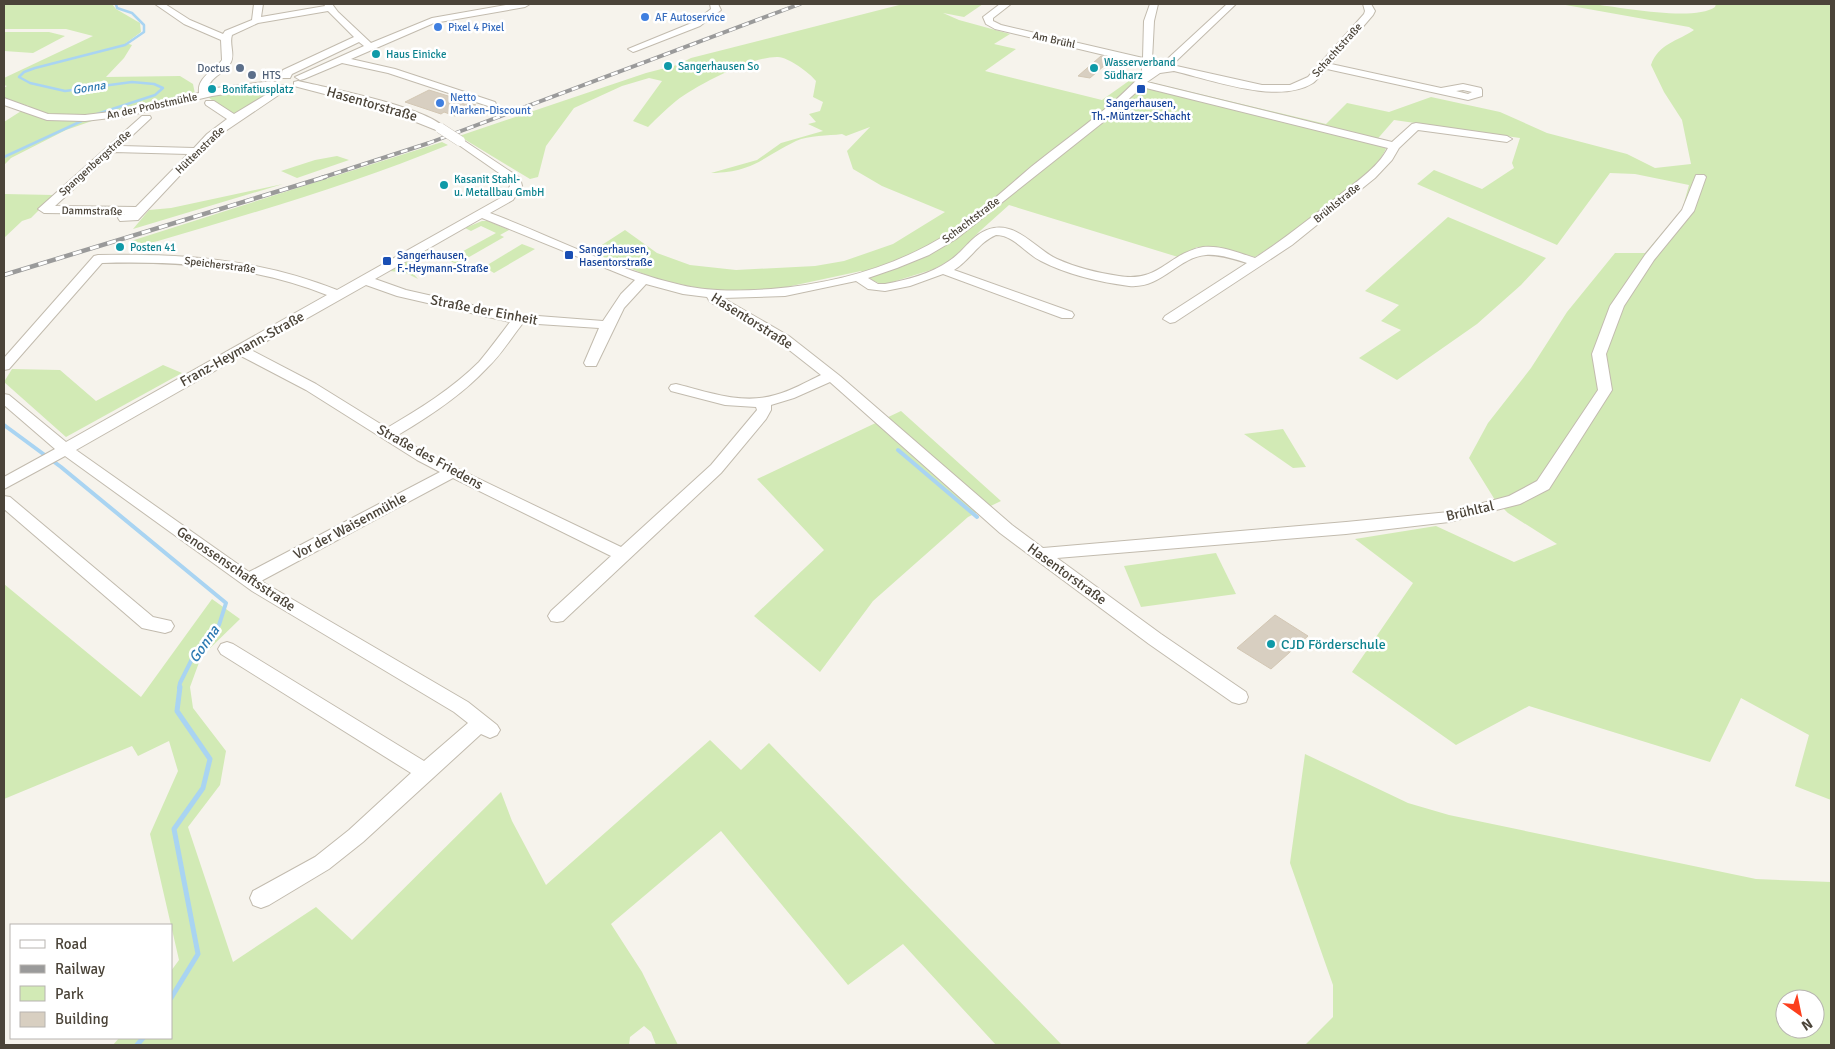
<svg xmlns="http://www.w3.org/2000/svg" width="1835" height="1049" font-family="Signika,sans-serif">
	<rect width="100%" height="100%" fill="#f6f3ec"/>
	<g fill="#d2eab5" fill-rule="evenodd">
		<polygon points="4,4 112,4 116,9 140,23 141,32 126,43 132,45 124,58 106,77 180,76 193,84 195,94 112,114 66,130 11,158 4,165 4,122 29,106 4,99 4,88 7,86 4,85 4,78 93,36 66,29 4,29"/>
		<path d="M903,4H983L964,17L943,13L959,20L1010,34L994,44L1016,49L985,71L1102,100L1133,78L1326,124L1347,103L1389,112L1431,97L1500,112L1547,133L1627,154L1655,168L1691,164L1682,120L1664,92L1651,65C1658,44 1678,41 1694,30L1689,27L1560,4C1571,4 1581,3 1592,4C1619,7 1694,22 1715,7L1716,4H1831V800L1795,786L1809,735L1741,698L1710,762L1529,706L1456,745L1352,672L1413,583L1355,539L1436,526L1514,562L1557,544L1508,513L1495,500L1469,458L1488,423L1531,368L1567,312L1615,253H1645L1682,210L1689,185L1635,174L1610,173L1557,245L1417,184L1434,170L1482,189L1514,168L1512,163L1520,138L1394,120L1373,144L1386,148C1378,175 1282,240 1255,257L1211,248L1197,247L1178,257L1009,205L980,231L951,260L934,269L883,285L872,280L861,271L782,288L744,291L703,289L656,279L591,252L625,230L657,253L690,265L736,270L815,266L844,261L893,244L945,212L882,186L853,169L847,151L870,127L846,136L842,134C828,136 809,135 796,141C761,158 754,172 711,173L757,160L781,143L823,131L808,124L816,122L809,114L820,111L823,102L813,97L816,81C810,73 788,57 778,57C753,56 697,85 676,101C666,109 657,118 648,127L633,121L662,81L649,78L622,86L574,108L546,146L538,177L530,179L459,136L646,73L677,65L691,58Z"/>
		<polygon points="4,32 49,32 65,36 33,53 4,51"/>
		<polygon points="265,88 271,91 238,113 230,114 208,97"/>
		<path d="M442,142L448,145C354,184 256,212 158,241L136,246L131,241Z"/>
		<polygon points="337,156 349,160 297,178 281,171 315,160"/>
		<polygon points="283,184 133,229 149,210 171,208"/>
		<polygon points="4,194 54,195 31,218 22,221 4,238"/>
		<polygon points="1448,217 1546,258 1521,285 1477,324 1397,380 1359,358 1401,330 1381,321 1399,305 1365,291"/>
		<polygon points="482,221 488,221 509,230 500,235 504,237 457,264 447,260 496,233 481,226 471,231 465,228"/>
		<polygon points="522,244 535,249 494,273 484,267"/>
		<polygon points="427,250 432,252 408,268 418,279 406,273 390,271"/>
		<polygon points="163,365 182,373 66,437 4,382 12,369 60,370 96,401"/>
		<polygon points="901,411 1001,501 968,517 873,601 820,672 754,616 824,550 757,479"/>
		<polygon points="1283,429 1306,467 1293,468 1244,434"/>
		<polygon points="1216,553 1236,594 1141,607 1124,566"/>
		<polygon points="4,584 141,697 212,599 240,619 201,657 190,687 193,708 226,751 220,785 188,827 233,962 316,907 352,940 501,792 512,821 546,885 710,740 741,770 769,743 1062,1045 996,1045 903,944 848,985 721,831 611,924 642,972 678,1045 656,1045 651,1032 644,1026 630,1037 629,1045 113,1045 119,1038 171,1038 171,971 179,960 150,834 178,771 169,741 138,756 132,746 4,799"/>
		<path d="M1305,754L1408,803L1449,815L1756,879L1831,882V1045H1305L1333,1017V985L1290,863ZM1785,999H1815V1029H1785Z"/>
	</g>
	<g fill="none" stroke-linecap="round" stroke-linejoin="round">
		<g stroke="#a9d4f2" stroke-width="2.5">
			<polyline points="94,115 155,95 163,88 154,84 132,82 65,91 30,83 19,77 24,72 35,68 125,45 144,32 144,25 132,13 117,8 116,4"/>
			<polyline points="4,157 86,119"/>
		</g>
		<g stroke="#a9d4f2" stroke-width="4">
			<polyline points="4,425 61,467 226,603 219,625 197,649 180,683 179,688"/>
			<polyline points="898,450 977,517"/>
		</g>
		<g stroke="#a9d4f2" stroke-width="5">
			<polyline points="171,998 198,954 174,829 203,788 210,759 177,711 180,687"/>
			<polyline points="137,1045 143,1038"/>
		</g>
	</g>
	<g fill="#d8cfc1" stroke="#d3c7b4">
		<polygon points="1101,56 1112,59 1090,78 1078,76"/>
		<polygon points="429,90 461,100 476,105 455,116 444,112 441,114 405,102"/>
		<polygon points="1275,615 1308,636 1271,669 1237,648"/>
	</g>
	<g fill="none" stroke-linecap="round" stroke-linejoin="round">
		<g stroke="#c2bbae" stroke-width="2">
			<g id="minor">
				<path d="M155,4H165L190,20L223,34L225,31L252,20L254,4H263L261,17L325,6L324,4H332L338,12L371,43L432,18L511,4H530L525,7L434,23L351,59L395,69L495,102L496,104L495,106L491,107L388,73L342,63L304,79L300,80L295,77L364,46L359,42L292,74L290,78H282L281,76L283,70L354,37L328,11L258,23L232,35C229,44 235,54 231,62C225,74 210,76 208,89L272,81L276,82V86L212,96L127,116L85,121L47,120L4,105V98L48,114L85,115L127,110L199,93C197,77 214,71 222,60L221,40L184,24Z"/>
				<polygon points="710,4 718,4 721,10 700,26 636,51 633,52 628,49 694,22 711,9"/>
				<path d="M1000,4H1011L993,18V21L1001,25L1143,58L1144,21L1150,4H1158L1154,21L1152,60L1163,63L1227,4H1236L1172,65L1262,85H1290L1308,77L1364,14L1365,11L1363,4H1371L1375,11L1373,15L1331,64L1441,88L1463,84L1481,88L1482,90V96L1468,100L1327,69C1322,73 1318,79 1313,83C1279,105 1212,80 1174,71L1160,73L1147,82L1392,142L1412,124L1416,123L1507,136L1512,139L1507,142L1418,130L1399,148L1392,160L1375,178L1292,245L1175,322L1170,323L1163,319L1165,316L1247,263C1234,259 1219,254 1206,255C1178,257 1162,289 1129,286C1100,282 1068,275 1041,261C1026,254 1014,235 996,235C979,242 970,260 954,270L1072,312L1074,315L1072,318H1062L943,274L910,286L885,291L868,289L856,281L785,296L723,298L789,336L840,376L1012,525L1043,548L1346,522L1449,512L1509,496L1537,481L1598,390L1592,354L1610,306L1645,255L1682,210L1696,175H1704L1706,177L1694,211L1654,260L1624,306L1606,354L1612,390L1549,489L1520,504L1449,522L1346,534L1057,558L1161,634L1246,692L1248,697L1246,702L1239,704L1232,702L1149,644L1000,533L830,382L794,398L771,405V410L766,419L721,473L563,621L557,622L551,621L548,616L551,611L611,556L453,478L261,581L468,702L497,725L500,730L497,735L490,738L481,734L363,842L329,869L269,905L261,908L253,905L250,898L253,891L315,857L349,830L411,773L221,654L218,649L221,644L227,642L233,644L424,761L468,723L454,712L252,591L65,456L4,489V477L55,449L4,405V394L9,395L66,442L327,295C255,266 179,261 102,263L9,369L4,370V358L94,256L98,255C180,253 260,259 337,290L504,196L510,186L509,180L456,143L455,141L460,138L520,178L522,186L513,200L490,213C554,237 615,270 681,285C710,292 741,291 771,289C832,284 896,267 949,233C978,214 1004,190 1031,167C1056,147 1081,129 1105,109C1119,98 1131,85 1144,73L1142,71V64L995,29L986,24L983,17ZM1142,87L1388,148C1377,169 1354,183 1336,198C1309,219 1283,240 1255,258C1239,253 1220,245 1203,247C1168,253 1160,283 1119,276C1098,273 1077,268 1057,259C1037,250 1019,224 994,228C974,231 965,251 949,261C931,274 906,280 885,284H878L868,278L897,268L929,255L956,239L1102,123ZM1463,90L1472,92L1468,94L1456,91ZM482,218L635,280L621,294L603,321L512,314L406,290L375,279ZM646,284L683,294L707,297L710,302L779,342L821,375C806,382 791,391 775,395C742,405 708,392 676,384L671,385L669,388L671,391L725,405L756,407L757,410L711,465L621,547L427,454L398,435C430,416 462,395 487,368C501,355 511,338 523,323L599,328L584,363L586,366H596L624,308ZM366,285L397,296L510,322C500,335 490,349 479,362C452,389 419,409 387,428L316,384L251,350ZM241,356L306,390L417,460L440,472L249,572L76,450Z"/>
				<path d="M298,81C329,88 426,107 445,128L440,131L436,130L386,110L294,86V82Z"/>
				<path d="M282,85L286,86L287,88L286,90L215,138L138,220L120,221L118,218L120,215L125,214L44,213L38,209L142,116H150L151,118L121,146L194,148L207,134L227,119L206,105L205,103L206,101H214L234,114ZM114,152L188,154L136,207L55,206Z"/>
				<polygon points="4,496 10,497 153,617 171,621 174,626 171,631 165,633 142,628 4,509"/>
			</g>
		</g>
		<use href="#minor" fill="#fff" fill-rule="evenodd"/>
		<g stroke="#9a9a9a" stroke-width="4">
			<polyline id="rail-far1" points="321,178 429,143 800,4"/>
		</g>
		<g stroke="#9a9a9a" stroke-width="4.5">
			<polyline id="rail" points="4,275 325,177"/>
		</g>
		<use href="#rail-far1" stroke="#fff" stroke-width="2.5" stroke-dasharray="7" stroke-linecap="butt"/>
		<use href="#rail" stroke="#fff" stroke-width="3" stroke-dasharray="9" stroke-linecap="butt"/>
		<g stroke="#c2bbae" stroke-width="11" stroke-linecap="butt">
			<polyline id="minor-bridge" points="440,128 460,141"/>
		</g>
		<use href="#minor-bridge" stroke="#fff" stroke-width="10"/>
	</g>
	<g fill="#3f7fe0" stroke="#fff" stroke-width="2">
		<circle cx="645" cy="17" r="5"/>
		<circle cx="438" cy="27" r="5"/>
		<circle cx="440" cy="103" r="5"/>
	</g>
	<g fill="#0f9aa8" stroke="#fff" stroke-width="2">
		<circle cx="376" cy="54" r="5"/>
		<circle cx="668" cy="66" r="5"/>
		<circle cx="1094" cy="68" r="5"/>
		<circle cx="212" cy="89" r="5"/>
		<circle cx="444" cy="185" r="5"/>
		<circle cx="120" cy="247" r="5"/>
		<circle cx="1271" cy="644" r="5"/>
	</g>
	<g fill="#5c6f8a" stroke="#fff" stroke-width="2">
		<circle cx="240" cy="68" r="5"/>
		<circle cx="252" cy="75" r="5"/>
	</g>
	<g fill="#1a4fb4" stroke="#fff" stroke-width="2">
		<rect x="1136" y="84" width="10" height="10" rx="2.5"/>
		<rect x="564" y="250" width="10" height="10" rx="2.5"/>
		<rect x="382" y="256" width="10" height="10" rx="2.5"/>
	</g>
	<g text-anchor="middle" dominant-baseline="central" stroke-width="5" stroke-linejoin="round" paint-order="stroke">
		<g font-size="11" fill="#366cbe" stroke="#fff" text-anchor="start">
			<text x="655" y="17">AF Autoservice</text>
			<text x="448" y="27">Pixel 4 Pixel</text>
			<text x="450" y="97">Netto<tspan x="450" dy="13">Marken-Discount</tspan></text>
		</g>
		<g font-size="11" fill="#4b4439" stroke="#fff">
			<text transform="translate(1054 40) rotate(13)">Am Brühl</text>
			<text transform="translate(1337 50) rotate(-48)">Schachtstraße</text>
			<text transform="translate(152 106) rotate(-12)">An der Probstmühle</text>
			<text transform="translate(200 150) rotate(-44)">Hüttenstraße</text>
			<text transform="translate(95 163) rotate(-42)">Spangenbergstraße</text>
			<text transform="translate(1337 203) rotate(-39)">Brühlstraße</text>
			<text transform="translate(92 211) rotate(1)">Dammstraße</text>
			<text transform="translate(971 220) rotate(-37)">Schachtstraße</text>
			<text transform="translate(220 265) rotate(7)">Speicherstraße</text>
		</g>
		<g font-size="11" fill="#0d838f" stroke="#fff" text-anchor="start">
			<text x="386" y="54">Haus Einicke</text>
			<text x="1104" y="62">Wasserverband<tspan x="1104" dy="13">Südharz</tspan></text>
			<text x="678" y="66">Sangerhausen So</text>
			<text x="222" y="89">Bonifatiusplatz</text>
			<text x="454" y="179">Kasanit Stahl-<tspan x="454" dy="13">u. Metallbau GmbH</tspan></text>
			<text x="130" y="247">Posten 41</text>
		</g>
		<g font-size="11" fill="#4e5e75" stroke="#fff" text-anchor="end">
			<text x="230" y="68">Doctus</text>
			<text x="262" y="75" text-anchor="start">HTS</text>
		</g>
		<g font-size="11" fill="#164399" stroke="#fff" text-anchor="start">
			<text x="1141" y="103" text-anchor="middle">Sangerhausen,<tspan x="1141" dy="13">Th.-Müntzer-Schacht</tspan></text>
			<text x="579" y="249">Sangerhausen,<tspan x="579" dy="13">Hasentorstraße</tspan></text>
			<text x="397" y="255">Sangerhausen,<tspan x="397" dy="13">F.-Heymann-Straße</tspan></text>
		</g>
		<g font-size="12" font-style="italic" fill="#2e7ab2" stroke="#fff">
			<text transform="translate(89 88) rotate(-9)">Gonna</text>
		</g>
		<g font-size="14" fill="#4b4439" stroke="#fff">
			<text transform="translate(372 104) rotate(16)">Hasentorstraße</text>
			<text transform="translate(484 310) rotate(11)">Straße der Einheit</text>
			<text transform="translate(752 321) rotate(32)">Hasentorstraße</text>
			<text transform="translate(242 349) rotate(-29)">Franz-Heymann-Straße</text>
			<text transform="translate(430 457) rotate(29)">Straße des Friedens</text>
			<text transform="translate(1470 511) rotate(-13)">Brühltal</text>
			<text transform="translate(350 526) rotate(-28)">Vor der Waisenmühle</text>
			<text transform="translate(236 569) rotate(34)">Genossenschaftsstraße</text>
			<text transform="translate(1067 574) rotate(36)">Hasentorstraße</text>
		</g>
		<g font-size="14" fill="#0d838f" stroke="#fff" text-anchor="start">
			<text x="1281" y="644">CJD Förderschule</text>
		</g>
		<g font-size="15" font-style="italic" fill="#2e7ab2" stroke="#fff">
			<text transform="translate(204 644) rotate(-55)">Gonna</text>
		</g>
	</g>
	<rect width="1835" height="1049" fill="none" stroke="#4b4439" stroke-width="10"/>
	<rect x="10" y="924" width="162" height="115" fill="#ffffff" stroke="#b7b4b0"/>
	<rect x="20" y="940" width="25" height="8" fill="#ffffff" stroke="#b7b4b0"/>
	<text x="55" y="949" font-size="15" fill="#4b4439">Road</text>
	<rect x="20" y="965" width="25" height="8" fill="#9a9a9a" stroke="#b7b4b0"/>
	<text x="55" y="974" font-size="15" fill="#4b4439">Railway</text>
	<rect x="20" y="986" width="25" height="15" fill="#d2eab5" stroke="#b7b4b0"/>
	<text x="55" y="999" font-size="15" fill="#4b4439">Park</text>
	<rect x="20" y="1012" width="25" height="15" fill="#d8cfc1" stroke="#b7b4b0"/>
	<text x="55" y="1024" font-size="15" fill="#4b4439">Building</text>
	<g transform="translate(1800 1014) rotate(147)"><circle r="24" fill="#ffffff" stroke="#b7b4b0"/>
	<path d="M0-4L9 19L0 12L-9 19Z" fill="#fc3f1d"/>
	<text y="-8" font-size="14" font-weight="bold" text-anchor="middle" fill="#4b4439">N</text>
	</g>
</svg>
